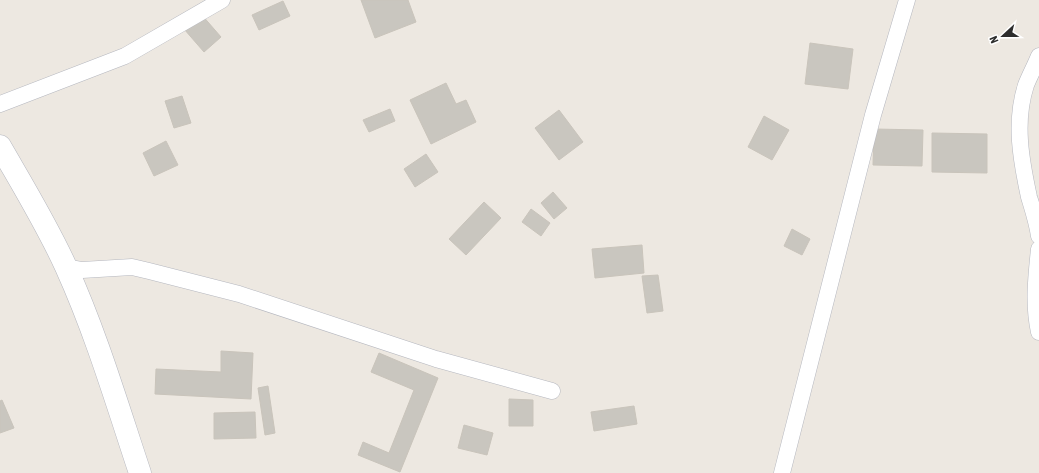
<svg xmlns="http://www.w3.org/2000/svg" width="1039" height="473" font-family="'Asap Condensed',sans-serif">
	<rect width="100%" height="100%" fill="#ede8e1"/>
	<g fill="#c9c6bf" stroke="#c9c4bb">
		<polygon points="361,0 408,0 416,22 375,38"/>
		<polygon points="283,1 290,16 259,30 252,15"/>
		<polygon points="201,14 221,37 204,52 184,29"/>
		<polygon points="810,43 853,49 848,89 805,84"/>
		<polygon points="446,83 456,104 466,100 476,122 431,144 410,100"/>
		<polygon points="182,96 191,123 174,128 165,101"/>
		<polygon points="390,109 395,121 369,132 363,120"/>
		<polygon points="559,110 583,142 559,160 535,128"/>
		<polygon points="764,116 789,130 772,160 748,147"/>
		<polygon points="874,129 923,130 922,166 873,165"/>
		<polygon points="932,133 987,134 987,173 932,172"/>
		<polygon points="166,141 178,165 154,176 143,153"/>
		<polygon points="426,154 438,172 415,187 404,169"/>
		<polygon points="553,192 567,208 554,219 541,203"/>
		<polygon points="484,202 501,218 466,255 449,239"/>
		<polygon points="531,209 550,223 541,236 522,222"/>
		<polygon points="792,229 810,239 802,255 784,246"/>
		<polygon points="642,245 644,273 595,278 592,249"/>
		<polygon points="658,275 663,311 647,313 642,276"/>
		<polygon points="221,351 253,353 251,399 155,394 156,369 221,372"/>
		<polygon points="379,353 438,378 400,472 358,455 363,442 389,453 414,390 371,372"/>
		<polygon points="268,386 275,433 265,435 258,388"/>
		<polygon points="509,399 533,400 533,426 509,426"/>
		<polygon points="2,400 14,428 0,433 0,401"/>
		<polygon points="634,406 637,424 594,431 591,412"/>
		<polygon points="255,412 256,438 214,439 214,413"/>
		<polygon points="464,425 493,433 487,455 458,448"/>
	</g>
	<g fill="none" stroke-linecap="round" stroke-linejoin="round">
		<g stroke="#b5b7bf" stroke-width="17">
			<g id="street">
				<path d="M1039,56C1035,66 1030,75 1026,85C1014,122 1021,160 1029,197C1033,210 1037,222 1039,236"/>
				<polyline points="0,104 125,56 222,0"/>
				<path d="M1039,249C1036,278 1033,304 1039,332"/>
				<polyline points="66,267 82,270 132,267 149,271 239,294 436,359 552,391"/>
				<polyline points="782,473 873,115 907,0"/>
			</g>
		</g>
		<g stroke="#b5b7bf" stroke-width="23">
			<path id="secondary" d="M0,146C23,186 47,225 66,267C96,333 117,404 140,473"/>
		</g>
		<use href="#street" stroke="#fff" stroke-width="16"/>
		<use href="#secondary" stroke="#fff" stroke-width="22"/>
	</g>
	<g transform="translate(1003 36) rotate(248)" stroke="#ffffff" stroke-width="3" paint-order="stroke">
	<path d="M0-3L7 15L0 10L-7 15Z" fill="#2d2d2d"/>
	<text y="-6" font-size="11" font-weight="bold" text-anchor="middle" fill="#2d2d2d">N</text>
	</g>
</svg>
